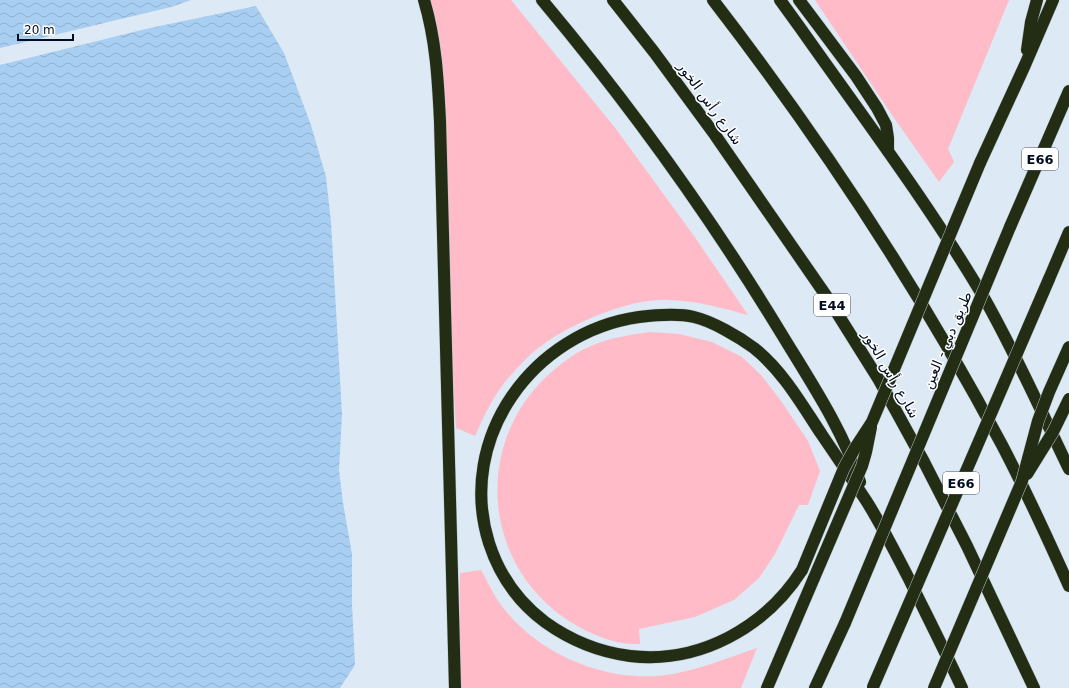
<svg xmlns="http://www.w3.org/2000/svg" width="1069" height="688" font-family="'DejaVu Sans',Vazirmatn,sans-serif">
	<defs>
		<pattern id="water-waves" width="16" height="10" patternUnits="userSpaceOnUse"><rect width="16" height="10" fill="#a8cef2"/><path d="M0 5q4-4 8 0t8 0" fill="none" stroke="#8fb0cf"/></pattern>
	</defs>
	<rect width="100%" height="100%" fill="#dde9f4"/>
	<g fill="#ffbbc8">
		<path d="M430,0H511L616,129L694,236L748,315C722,308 697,301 670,300C632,298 580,320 548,341C531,352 517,368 504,383C492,399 483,418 475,436L456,428L452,366Z"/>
		<polygon points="815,0 1009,0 948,149 954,162 939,182 892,115"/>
		<path d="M649,332L679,334L712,342L742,357L761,375L781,401L808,441L820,471L808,505H799L775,554L759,578L734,600L695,617L639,629L640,644C634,644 628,644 622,643C599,639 572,625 554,610C482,551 478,442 546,377C559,365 574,353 591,346C609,338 629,335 649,332Z"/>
		<path d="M481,570C488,582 493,594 501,605C539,656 610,685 673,674C701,669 730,657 757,648L741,688H461L459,646L460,573Z"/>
	</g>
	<g fill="url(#water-waves)">
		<polygon points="0,0 191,0 171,7 0,48"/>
		<polygon points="256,6 284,53 311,125 326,177 331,222 342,414 339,470 343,503 352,554 352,604 355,665 340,688 0,688 0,65 150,28"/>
	</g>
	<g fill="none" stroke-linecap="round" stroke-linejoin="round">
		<g stroke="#bac6d2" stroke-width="13">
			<g id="highway">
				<path d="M424,0C436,40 438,80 440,121L455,688"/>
				<path d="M542,0C630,105 710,216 781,333C810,381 842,428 860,482"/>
				<polyline points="613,0 654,52 715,135 827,297 879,380 924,462 967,546 1034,688"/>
				<path d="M713,0C821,140 919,289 1002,445C1026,491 1048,539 1069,586"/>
				<path d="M780,0L801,29C863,117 928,203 983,296C1015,352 1041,411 1069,469"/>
				<polyline points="799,0 856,76 877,108 886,125 888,138 888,151"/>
				<polyline points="1027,50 1031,22 1037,0"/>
				<polyline points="980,163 1025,65 1053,0"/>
				<polyline points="1010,227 1069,91"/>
				<polyline points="1049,279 1069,232"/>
				<path d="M802,570C765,628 699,664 630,656C599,652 570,640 545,622C518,602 499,574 489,543C456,438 533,332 639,317C656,315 677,313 694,317C712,321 739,337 754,348C783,371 802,405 822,435C837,457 852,479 867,502C882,526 895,552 908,577C926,614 945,651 962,688"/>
				<polyline points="767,688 814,578"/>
				<polyline points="815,688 845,623"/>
			</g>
		</g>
		<use href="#highway" stroke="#232d14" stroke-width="12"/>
		<g stroke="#bac6d2" stroke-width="13" stroke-linecap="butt">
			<g id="highway-bridge">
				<polyline points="1027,474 1053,432 1069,399"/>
				<polyline points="802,570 844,468 855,448 872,422 980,163"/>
				<polyline points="814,578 862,466 866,452 871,427"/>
				<polyline points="845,623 1010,227"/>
				<polyline points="873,687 1049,279"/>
				<polyline points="934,688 1022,481 1038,421 1049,392 1069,347"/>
			</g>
		</g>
		<use href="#highway-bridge" stroke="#232d14" stroke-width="12"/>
	</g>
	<g text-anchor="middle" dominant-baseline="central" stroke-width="3" stroke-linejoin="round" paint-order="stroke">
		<g fill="#fff" stroke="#4c5663" stroke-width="1">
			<rect x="1022" y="148" width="36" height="22" rx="3"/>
			<rect x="814" y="294" width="36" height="22" rx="3"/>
			<rect x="943" y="472" width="36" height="22" rx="3"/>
		</g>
		<g font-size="13" font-weight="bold" fill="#000d20">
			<text x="1040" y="159">E66</text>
			<text x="832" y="305">E44</text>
			<text x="961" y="483">E66</text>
		</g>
		<g font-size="14" fill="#000d20" stroke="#fff">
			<text transform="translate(710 103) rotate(54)">شارع رأس الخور</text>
			<text transform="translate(947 340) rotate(-67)">طريق دبي - العين</text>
			<text transform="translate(891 374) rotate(60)">شارع رأس الخور</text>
		</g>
	</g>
	<path d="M18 34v6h55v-6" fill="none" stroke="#000d20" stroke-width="2"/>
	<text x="24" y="34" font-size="12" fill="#000d20" stroke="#ffffff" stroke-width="3" paint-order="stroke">20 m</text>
</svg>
